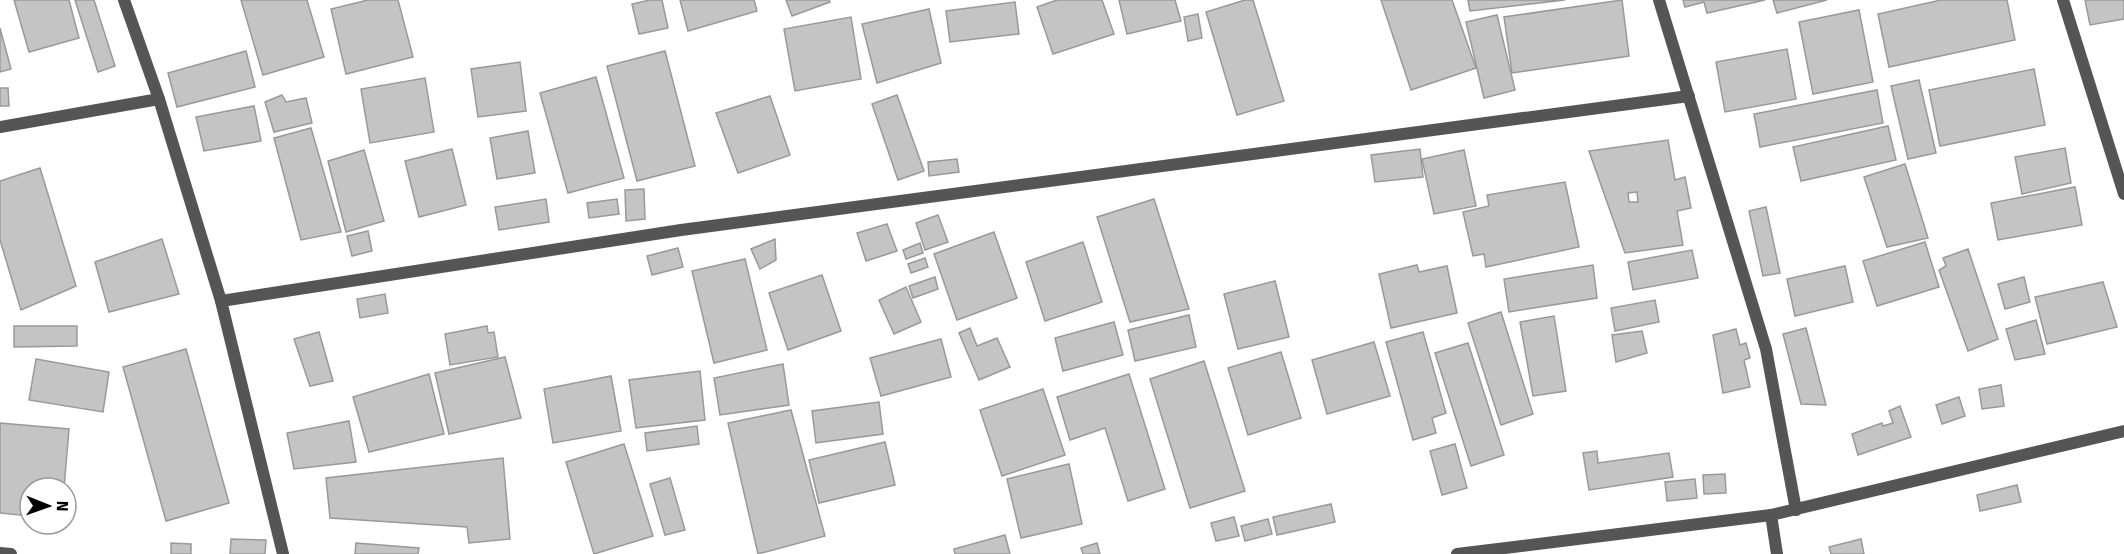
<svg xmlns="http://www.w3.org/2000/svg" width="2124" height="554" font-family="'Fira Sans',sans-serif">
	<rect width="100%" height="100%" fill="#fff"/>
	<g fill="#c4c4c4" stroke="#999" stroke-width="1.5" fill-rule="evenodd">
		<polygon points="14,0 69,0 79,38 29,52"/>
		<polygon points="75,0 94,0 115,66 98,72"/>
		<polygon points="241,0 307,0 324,57 263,75"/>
		<polygon points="368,0 398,0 413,57 346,74 331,9"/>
		<polygon points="650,0 662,0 668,28 639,34 632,4"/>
		<polygon points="680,0 754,0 757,11 688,31"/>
		<polygon points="786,0 829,0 830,2 792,16"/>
		<polygon points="1057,0 1102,0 1114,34 1053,54 1037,7"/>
		<polygon points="1119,0 1175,0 1181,21 1127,34"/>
		<polygon points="1245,0 1253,0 1284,101 1237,115 1206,12"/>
		<polygon points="1381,0 1452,0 1476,68 1411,90"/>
		<polygon points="1468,0 1565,0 1470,11"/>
		<polygon points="1622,0 1629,56 1512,73 1504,17"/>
		<polygon points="1683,0 1765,0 1707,13 1704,2 1685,7"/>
		<polygon points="1773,0 1827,0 1777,13"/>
		<polygon points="1941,0 2007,0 2015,40 1889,67 1878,14"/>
		<polygon points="2085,0 2124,0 2124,19 2090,25"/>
		<polygon points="1015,2 1019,34 950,42 946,11"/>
		<polygon points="929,9 941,63 877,83 862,24"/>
		<polygon points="1859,10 1873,82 1813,94 1799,22"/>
		<polygon points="1198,14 1202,38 1188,41 1184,17"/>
		<polygon points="1497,15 1515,90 1484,98 1466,22"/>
		<polygon points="851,17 861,79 795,91 784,29"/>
		<polygon points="0,28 11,69 0,72"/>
		<polygon points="1787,49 1796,99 1725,112 1716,62"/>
		<polygon points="246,51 255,87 177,107 168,73"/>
		<polygon points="665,51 695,166 637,181 607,66"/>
		<polygon points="520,62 526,111 478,117 471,69"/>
		<polygon points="2034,69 2045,125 1940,146 1929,90"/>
		<polygon points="596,77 624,178 568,193 540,93"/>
		<polygon points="425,78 434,132 370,143 361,89"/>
		<polygon points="1919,80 1936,153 1908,159 1891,86"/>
		<polygon points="0,88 8,88 9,106 0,106"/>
		<polygon points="1877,90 1883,123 1760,147 1754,114"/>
		<polygon points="282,95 286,102 306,98 312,123 274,132 265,102"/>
		<polygon points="897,95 924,171 898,180 872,104"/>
		<polygon points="770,96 790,155 738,173 716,113"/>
		<polygon points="254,106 261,141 204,151 196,117"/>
		<polygon points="1888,126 1896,160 1801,181 1793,147"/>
		<polygon points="311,128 341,232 301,240 274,138"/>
		<polygon points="528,131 535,173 497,179 490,138"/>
		<path d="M1668,140L1675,180L1685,177L1691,208L1677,211L1683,245L1625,253L1589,151ZM1637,192L1638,202H1629L1628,193Z"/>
		<polygon points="2065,148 2071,183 2022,194 2015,157"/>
		<polygon points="452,149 466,205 419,217 405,161"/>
		<polygon points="1420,149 1423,177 1375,182 1371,155"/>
		<polygon points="364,150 384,221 346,232 328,161"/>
		<polygon points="1464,150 1476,206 1434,214 1422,159"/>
		<polygon points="957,159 959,172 929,176 928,162"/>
		<polygon points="1905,164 1928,238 1887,247 1864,177"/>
		<polygon points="40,168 76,286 21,310 0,240 0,181"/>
		<polygon points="1565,182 1579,247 1486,267 1484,254 1473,256 1463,212 1489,206 1487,195"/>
		<polygon points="2075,187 2082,225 1998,240 1991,203"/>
		<polygon points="644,189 645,219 626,221 625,190"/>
		<polygon points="546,199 549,222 499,230 495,207"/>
		<polygon points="617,199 619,214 589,218 587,203"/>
		<polygon points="1154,199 1189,309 1130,322 1097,217"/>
		<polygon points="1766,207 1780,273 1763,276 1749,211"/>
		<polygon points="938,215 948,242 925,250 916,223"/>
		<polygon points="887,224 897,251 866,261 857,233"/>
		<polygon points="368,231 372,251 352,256 347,236"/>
		<polygon points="994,232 1017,298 957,320 934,254"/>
		<polygon points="162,239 179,294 109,312 95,262"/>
		<polygon points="775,239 776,260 760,269 751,249"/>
		<polygon points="1083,242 1102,302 1045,321 1026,262"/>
		<polygon points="1925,242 1939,287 1877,306 1863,261"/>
		<polygon points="920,243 923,253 906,259 903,250"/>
		<polygon points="678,248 683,267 652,275 647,256"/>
		<polygon points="1968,249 1998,339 1968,351 1939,270 1946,266 1943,258"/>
		<polygon points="1692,250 1698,278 1633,290 1628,262"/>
		<polygon points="925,258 928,267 911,273 908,264"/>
		<polygon points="745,259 767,350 714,363 692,271"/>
		<polygon points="1417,265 1419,272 1447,266 1457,313 1391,328 1379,274"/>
		<polygon points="1593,265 1597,298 1509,312 1504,279"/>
		<polygon points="1845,266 1853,302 1795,316 1787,279"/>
		<polygon points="822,275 841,331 788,350 769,293"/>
		<polygon points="935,277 938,289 913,298 909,286"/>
		<polygon points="2024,277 2030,302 2005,309 1998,284"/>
		<polygon points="1275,281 1289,337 1238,349 1224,294"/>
		<polygon points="2103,282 2117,327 2047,344 2035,297"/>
		<polygon points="906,287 921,322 894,334 879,300"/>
		<polygon points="385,294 388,313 360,318 357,299"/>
		<polygon points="1655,300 1659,322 1615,331 1611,308"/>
		<polygon points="1501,312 1533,414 1501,425 1468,323"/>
		<polygon points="1189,315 1196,347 1135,361 1128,330"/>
		<polygon points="1554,316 1566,391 1533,396 1520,322"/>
		<polygon points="2036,320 2045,354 2015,360 2006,329"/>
		<polygon points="1114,322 1123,355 1063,371 1055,338"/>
		<polygon points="14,326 77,326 77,346 14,347"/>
		<polygon points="487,326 488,333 494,332 498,357 450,365 445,334"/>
		<polygon points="970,328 977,346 997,338 1010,367 979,380 959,333"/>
		<polygon points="1806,328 1826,405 1801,404 1783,334"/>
		<polygon points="1736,329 1740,345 1746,343 1750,358 1744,360 1750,387 1723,393 1713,335"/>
		<polygon points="1642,331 1647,353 1616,362 1612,335"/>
		<polygon points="319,332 333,381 310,386 294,339"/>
		<polygon points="1423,332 1446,413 1432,418 1436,433 1413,440 1386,342"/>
		<polygon points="941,339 951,377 881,396 870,358"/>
		<polygon points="1374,342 1390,396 1327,414 1312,360"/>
		<polygon points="1468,343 1504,455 1471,466 1435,353"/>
		<polygon points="186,349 229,503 166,521 123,367"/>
		<polygon points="1281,352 1301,418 1248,435 1228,368"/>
		<polygon points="505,357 521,418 449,434 435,373"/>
		<polygon points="36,359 109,372 103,412 29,400"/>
		<polygon points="1204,361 1245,491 1190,508 1150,379"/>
		<polygon points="783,364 789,405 720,415 714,378"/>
		<polygon points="700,371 705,420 636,428 629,380"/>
		<polygon points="429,374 444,434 369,452 353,397"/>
		<polygon points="1129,374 1165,489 1128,501 1105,428 1070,440 1057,397"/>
		<polygon points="611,376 621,431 553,443 544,389"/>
		<polygon points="2001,385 2004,406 1982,409 1979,389"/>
		<polygon points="1043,389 1065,455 1002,476 980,410"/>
		<polygon points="1959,397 1965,416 1942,424 1936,405"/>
		<polygon points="879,402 883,434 816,443 812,411"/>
		<polygon points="1900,406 1911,437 1858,455 1852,434 1882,423 1883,426 1893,423 1889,411"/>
		<polygon points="791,410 825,536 758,554 728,423"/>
		<polygon points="349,421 356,462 294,469 287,433"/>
		<polygon points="0,423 69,429 64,488 30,488 30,516 0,513"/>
		<polygon points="697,426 699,444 647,451 645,433"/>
		<polygon points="885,442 895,485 819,503 809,460"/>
		<polygon points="624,444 653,536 594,554 566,462"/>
		<polygon points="1455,444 1467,488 1442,495 1430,451"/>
		<polygon points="1597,451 1598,463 1669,453 1673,477 1589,490 1583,453"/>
		<polygon points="503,458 510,539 469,543 467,527 330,518 326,478"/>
		<polygon points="1069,464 1082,524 1021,538 1007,479"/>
		<polygon points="1725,474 1726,493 1704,494 1703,475"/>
		<polygon points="670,478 685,530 665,535 650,484"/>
		<polygon points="1695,479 1697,498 1667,501 1665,482"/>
		<polygon points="2017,485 2021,502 1980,511 1977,495"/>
		<polygon points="1331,504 1335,522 1277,535 1273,517"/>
		<polygon points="1234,517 1239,536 1216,541 1211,523"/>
		<polygon points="1268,519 1272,534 1245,541 1241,526"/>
		<polygon points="1005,535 1010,554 955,554 954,549"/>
		<polygon points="231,539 266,540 265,554 230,554"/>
		<polygon points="1861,539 1864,554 1831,554 1829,547"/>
		<polygon points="171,543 191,544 191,554 171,554"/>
		<polygon points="356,543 419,548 418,554 355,554"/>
		<polygon points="1097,543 1100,554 1083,554 1081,548"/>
	</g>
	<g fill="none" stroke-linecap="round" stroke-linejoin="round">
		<g stroke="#555" stroke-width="12">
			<polyline points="124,0 159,99 221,301 283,554"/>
			<polyline points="1659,0 1766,349 1796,510"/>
			<polyline points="2063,0 2124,194"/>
			<polyline points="0,127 159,99"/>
			<polyline points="221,301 681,230 1689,96"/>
			<polyline points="1771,515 1777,554"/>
			<polyline points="0,553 11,554"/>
			<polyline points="1457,554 1771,515 2124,431"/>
		</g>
	</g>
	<g transform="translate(48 506) rotate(91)"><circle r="28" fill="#ffffff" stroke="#999999" stroke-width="1.5"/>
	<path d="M0-4.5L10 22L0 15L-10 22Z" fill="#000000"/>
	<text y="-9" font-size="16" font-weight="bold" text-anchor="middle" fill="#000000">N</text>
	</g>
</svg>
